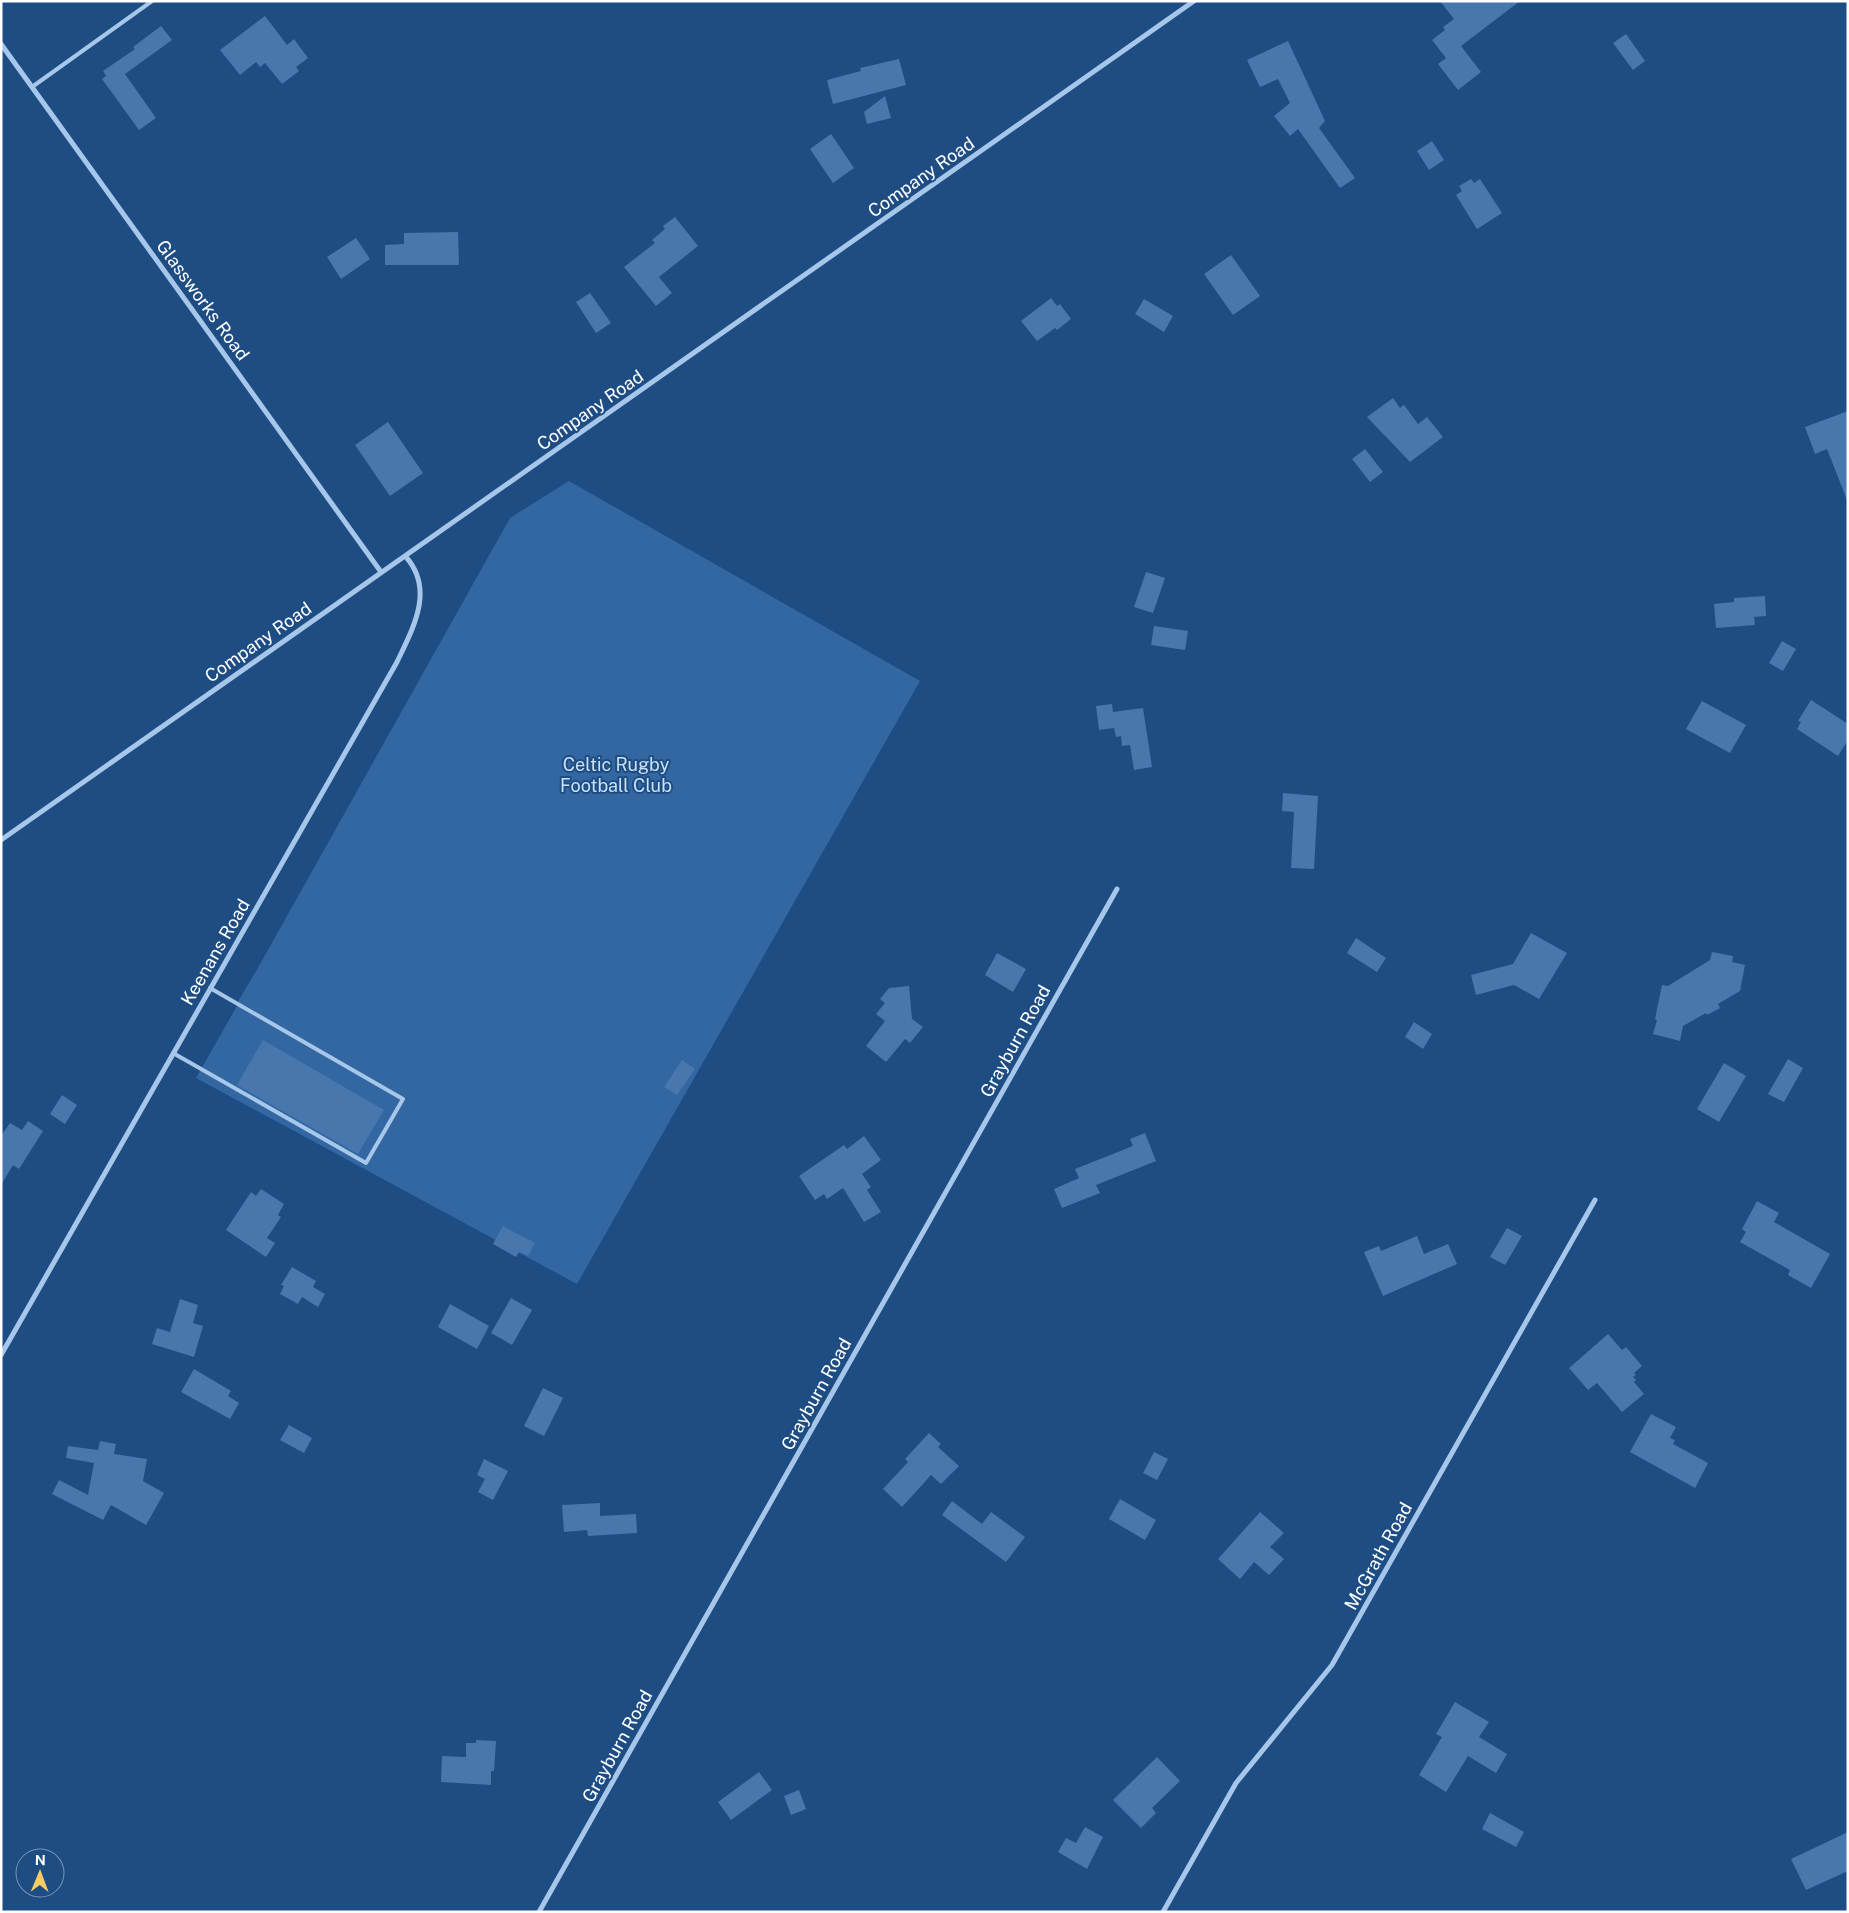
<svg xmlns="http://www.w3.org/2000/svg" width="1849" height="1913" font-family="'Public Sans',sans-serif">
	<rect width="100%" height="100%" fill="#1e4d84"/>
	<polygon fill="#3267a2" points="569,481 920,681 577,1284 196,1078 238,1004 237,1003 259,966 510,518"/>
	<g fill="#4777ad">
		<polygon points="1440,1 1520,1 1461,46 1481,72 1458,90 1438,64 1446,58 1432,40 1445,30 1443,27 1454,19"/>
		<polygon points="265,16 287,45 294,39 308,58 296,67 299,71 282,84 265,63 260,67 256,62 240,75 220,50"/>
		<polygon points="161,26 172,40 125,74 156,118 139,130 102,79 106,76 103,71 135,49 133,47"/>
		<polygon points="1626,34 1645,61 1633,70 1613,43"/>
		<polygon points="1288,41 1325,121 1319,128 1355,178 1340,188 1298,129 1290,136 1274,116 1290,103 1278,79 1260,87 1247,60"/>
		<polygon points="899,59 906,85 833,104 827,80 861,71 860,68"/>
		<polygon points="885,96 891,118 867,124 864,112"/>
		<polygon points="831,134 854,168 833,183 810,149"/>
		<polygon points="1432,141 1444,160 1429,170 1417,151"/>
		<polygon points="1471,179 1474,183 1480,179 1502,213 1477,229 1456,195 1462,191 1459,186"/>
		<polygon points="675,217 698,246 659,277 672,293 656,306 624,267 655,243 652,240 665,229 663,226"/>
		<polygon points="458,232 459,265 385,265 385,245 404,244 404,233"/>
		<polygon points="356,238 370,259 341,279 327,257"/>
		<polygon points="1231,255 1260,296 1233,315 1204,274"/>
		<polygon points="590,293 611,323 596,333 576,302"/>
		<polygon points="1051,298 1057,306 1060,304 1071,319 1057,330 1055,328 1037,341 1021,321"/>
		<polygon points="1144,299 1173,316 1164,332 1135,314"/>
		<polygon points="1393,398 1400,408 1404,405 1418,424 1427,417 1443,437 1410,462 1367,417"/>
		<polygon points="1848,411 1848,500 1847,500 1827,449 1815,454 1805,427"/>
		<polygon points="388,422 423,473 390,496 355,445"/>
		<polygon points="1365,449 1383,472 1370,482 1352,459"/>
		<polygon points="1146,572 1165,578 1153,613 1134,607"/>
		<polygon points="1765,596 1766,616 1754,617 1755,625 1716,628 1714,604 1734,602 1734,598"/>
		<polygon points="1154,626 1188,631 1185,650 1151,645"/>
		<polygon points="1782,641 1796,649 1783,671 1769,663"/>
		<polygon points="1811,700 1848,724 1848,740 1838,756 1797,729 1801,722 1798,721"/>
		<polygon points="1702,701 1746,725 1730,753 1686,729"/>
		<polygon points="1112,704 1113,712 1143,708 1152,767 1134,770 1130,745 1122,746 1121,736 1116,737 1114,728 1099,730 1096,706"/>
		<polygon points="1283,793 1318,796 1314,869 1291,868 1294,812 1282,811"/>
		<polygon points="1531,933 1567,953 1539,999 1514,985 1476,995 1471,975 1513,964"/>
		<polygon points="1356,938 1386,958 1377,972 1347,953"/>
		<polygon points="1712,952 1733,956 1732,962 1745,965 1740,991 1718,1004 1720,1008 1707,1015 1706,1013 1683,1026 1680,1041 1653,1034 1657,1020 1655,1019 1662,985 1668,986 1710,960"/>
		<polygon points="997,953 1026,969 1013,992 985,975"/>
		<polygon points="909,986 912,1019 923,1027 910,1043 905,1039 886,1062 866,1046 885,1021 876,1014 885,1003 880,999 889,988"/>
		<polygon points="1414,1022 1432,1034 1423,1049 1405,1037"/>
		<polygon points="263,1040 384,1110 358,1154 237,1085"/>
		<polygon points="1788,1059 1803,1068 1784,1102 1768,1094"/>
		<polygon points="682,1060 695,1069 677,1095 664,1087"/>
		<polygon points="1724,1063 1746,1076 1719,1122 1697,1109"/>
		<polygon points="62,1095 77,1105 65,1124 50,1114"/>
		<polygon points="28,1121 43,1131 19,1169 13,1165 1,1185 1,1136 10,1123 22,1130"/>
		<polygon points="1145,1133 1156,1161 1096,1185 1100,1193 1062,1208 1054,1189 1079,1178 1075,1169 1133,1146 1130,1139"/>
		<polygon points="864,1136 881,1160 862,1174 871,1187 867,1190 881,1212 864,1222 843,1188 827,1199 824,1194 815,1200 799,1176 844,1145 847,1149"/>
		<polygon points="261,1189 284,1204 278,1215 281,1217 267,1238 275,1243 266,1257 226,1230 251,1192 256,1196"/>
		<polygon points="1757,1201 1779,1213 1774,1222 1830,1254 1811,1288 1788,1275 1790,1270 1740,1242 1746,1232 1742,1229"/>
		<polygon points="503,1226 535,1243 528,1256 519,1252 516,1257 493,1244"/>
		<polygon points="1507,1228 1522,1236 1505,1265 1490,1257"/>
		<polygon points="1417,1236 1424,1254 1448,1244 1457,1264 1383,1296 1364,1252 1379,1246 1381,1251"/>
		<polygon points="292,1267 316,1281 313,1287 325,1294 318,1307 302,1297 298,1304 280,1294 284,1286 281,1285"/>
		<polygon points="511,1298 532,1310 512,1345 491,1333"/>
		<polygon points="180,1299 198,1305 193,1323 203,1326 194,1357 152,1344 157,1328 170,1332"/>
		<polygon points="450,1304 489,1326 477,1349 438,1327"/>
		<polygon points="1608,1334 1622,1350 1626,1347 1642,1366 1634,1373 1636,1375 1633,1377 1636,1380 1634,1382 1644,1394 1622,1412 1597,1383 1588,1390 1569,1368"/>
		<polygon points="194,1369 231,1391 228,1396 239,1403 230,1419 181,1392"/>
		<polygon points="543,1388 563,1398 544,1436 524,1426"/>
		<polygon points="1651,1414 1676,1427 1670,1438 1675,1440 1673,1444 1708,1463 1695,1488 1630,1452"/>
		<polygon points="289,1425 312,1438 304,1453 280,1440"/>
		<polygon points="929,1433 941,1444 938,1447 959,1466 941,1484 931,1475 902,1507 883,1489 908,1462 905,1459"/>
		<polygon points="100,1441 116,1444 114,1454 147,1459 143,1481 164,1493 146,1525 111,1505 103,1520 52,1494 59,1480 88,1495 94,1463 66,1458 68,1446 98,1450"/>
		<polygon points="1154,1452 1168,1459 1157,1480 1143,1473"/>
		<polygon points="484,1459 508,1471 493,1500 478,1492 485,1479 477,1475"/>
		<polygon points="1120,1499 1156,1520 1145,1540 1109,1519"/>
		<polygon points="952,1501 982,1524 991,1512 1025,1537 1006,1562 942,1515"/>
		<polygon points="600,1503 600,1516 636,1514 637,1533 588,1536 587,1530 564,1532 562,1505"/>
		<polygon points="1260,1512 1284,1533 1270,1547 1284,1559 1269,1575 1254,1562 1240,1579 1218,1559"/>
		<polygon points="1455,1702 1489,1722 1479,1737 1507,1754 1496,1773 1468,1756 1446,1792 1419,1775 1442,1737 1436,1734"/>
		<polygon points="476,1740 496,1741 494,1771 491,1771 491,1785 441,1782 442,1756 466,1757 466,1743 476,1743"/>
		<polygon points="1157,1757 1180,1781 1152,1808 1156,1813 1141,1828 1113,1800"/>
		<polygon points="759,1772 772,1790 731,1820 718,1802"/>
		<polygon points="799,1790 806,1809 791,1815 784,1796"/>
		<polygon points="1490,1813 1524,1832 1516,1847 1482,1829"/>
		<polygon points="1085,1827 1103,1837 1087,1869 1058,1852 1066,1838 1076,1843"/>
		<polygon points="1848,1832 1848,1871 1806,1890 1791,1859"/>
	</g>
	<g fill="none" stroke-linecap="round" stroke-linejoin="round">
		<g stroke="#a6c6ea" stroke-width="4">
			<polyline points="32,87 152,1"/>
			<polyline points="173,1053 366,1163 403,1099 210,988"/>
		</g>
		<g stroke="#a6c6ea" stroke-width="5">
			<polyline points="1,44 381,572"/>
			<polyline points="1,840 1194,1"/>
			<path d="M1,1355L397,662C413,628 435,590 406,557"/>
			<polyline points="539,1912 1117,889"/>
			<polyline points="1163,1912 1236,1783 1332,1665 1595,1200"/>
		</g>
	</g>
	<g text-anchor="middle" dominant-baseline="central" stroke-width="4" stroke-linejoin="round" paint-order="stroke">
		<g font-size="18" fill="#fff" stroke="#1e4d84">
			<text transform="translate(921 177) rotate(-35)">Company Road</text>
			<text transform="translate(203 300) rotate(54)">Glassworks Road</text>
			<text transform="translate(590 410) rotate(-35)">Company Road</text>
			<text transform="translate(258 642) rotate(-35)">Company Road</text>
			<text transform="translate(215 952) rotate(-60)">Keenans Road</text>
			<text transform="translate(1015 1041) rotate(-61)">Grayburn Road</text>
			<text transform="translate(816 1394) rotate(-61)">Grayburn Road</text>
			<text transform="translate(1378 1556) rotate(-61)">McGrath Road</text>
			<text transform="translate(617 1746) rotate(-61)">Grayburn Road</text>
		</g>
		<g font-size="18" fill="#cae0f7" stroke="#1e4d84">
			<text x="616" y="764">Celtic Rugby<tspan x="616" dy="21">Football Club</tspan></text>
		</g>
	</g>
	<rect width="1849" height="1913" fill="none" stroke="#ffffff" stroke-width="5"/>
	<g transform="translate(40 1873) rotate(1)"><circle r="24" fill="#1e4d84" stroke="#7894b5"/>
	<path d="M0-4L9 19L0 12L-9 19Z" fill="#f9cb65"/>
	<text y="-8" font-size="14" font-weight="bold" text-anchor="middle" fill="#ffffff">N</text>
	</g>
</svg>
